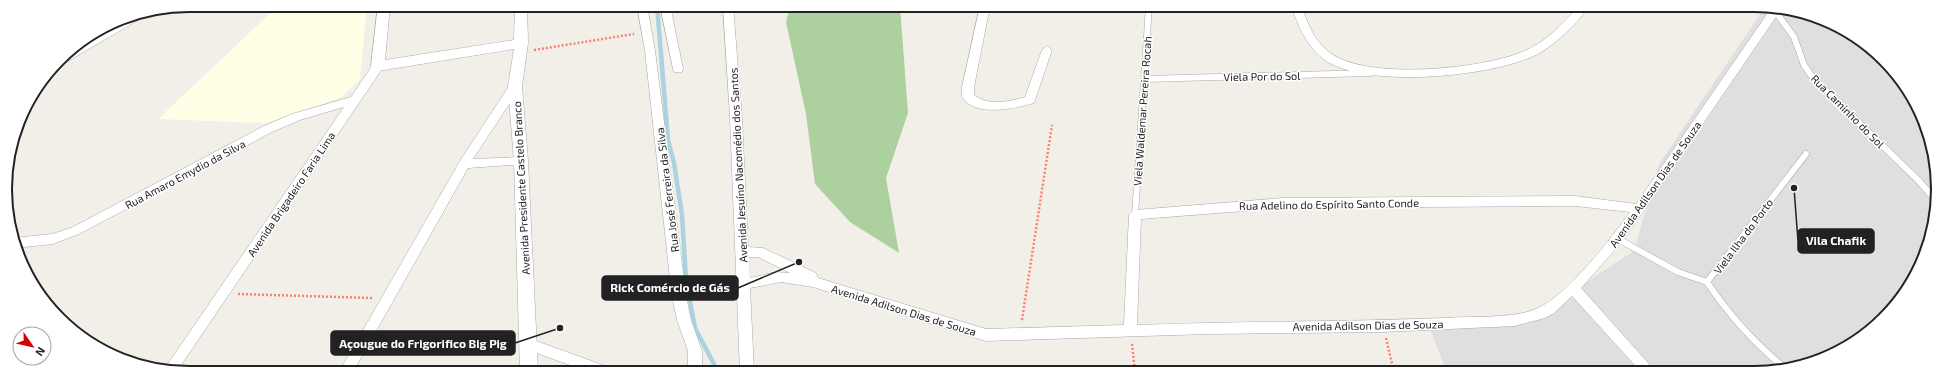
<svg xmlns="http://www.w3.org/2000/svg" width="1943" height="378" font-family="'Exo 2',sans-serif">
	<rect width="100%" height="100%" fill="#f2efe9"/>
	<polygon fill="#e0dfdf" points="1765,7 1778,7 1846,30 1900,77 1932,141 1936,213 1919,270 1884,319 1825,359 1766,373 1447,372 1427,322 1542,311 1634,251 1659,164"/>
	<polygon fill="#ffffe5" points="279,5 367,5 360,79 342,97 266,123 158,119"/>
	<polygon fill="#add19e" points="790,6 900,6 908,113 886,178 899,253 850,222 815,184 806,114 786,22"/>
	<g fill="none" stroke-linecap="round" stroke-linejoin="round">
		<polyline stroke="#aad3df" stroke-width="4.5" points="657,5 668,140 674,163 682,215 686,279 695,328 716,368"/>
		<g stroke="#a9a9a9" stroke-width="7">
			<g id="service">
				<polyline points="1775,11 1794,37 1804,65 1813,78 1919,181 1936,201"/>
				<polyline points="1145,79 1370,73"/>
				<polyline points="1135,215 1149,6"/>
				<polyline points="1618,239 1678,272 1707,282"/>
				<path d="M1785,368C1754,343 1729,315 1707,282L1806,154"/>
			</g>
		</g>
		<g stroke="#a9a9a9" stroke-width="1">
			<g id="minor">
				<polygon points="637,5 647,5 655,51 686,296 691,320 702,351 702,372 688,372 688,351 677,320 672,296 645,51"/>
				<polygon points="660,5 670,5 683,69 682,72 674,72 673,69"/>
				<path d="M723,6H733L742,118L748,247L763,248L816,273L818,278L986,329L1124,325L1129,215L1131,212L1135,210L1283,198L1575,196L1636,204L1772,7L1782,8L1622,242L1581,288L1657,373L1641,372L1572,296L1554,313L1545,318L1514,326L1383,332L1208,334L986,341L813,287L781,282L750,288L754,372H740L730,118ZM1575,206L1630,212C1612,238 1566,296 1538,308C1516,319 1471,316 1445,318C1343,322 1240,321 1137,325L1141,219L1283,208ZM749,257H758L790,273L776,272L750,278Z"/>
				<path d="M980,6H990L974,87V95C989,106 1008,102 1025,97L1042,50L1047,46L1052,50L1034,103C1016,108 975,118 962,97V87Z"/>
				<path d="M1291,6H1301C1308,23 1314,41 1329,52C1365,81 1481,69 1522,52C1545,43 1563,24 1578,6H1589C1576,25 1557,43 1538,54C1494,77 1362,90 1322,58C1306,45 1298,25 1291,6Z"/>
				<polygon points="378,62 382,63 383,66 382,69 177,371 163,371 344,107 300,120 272,132 79,234 53,244 15,248 13,238 52,234 71,228 264,126 292,114 351,97 374,63"/>
				<polygon points="515,82 521,86 473,159 521,157 525,158 527,161 525,164 468,168 353,372 339,372 460,161 511,83"/>
				<polygon points="528,338 611,368 613,372 589,372 523,348 521,344 523,340"/>
			</g>
		</g>
		<g stroke="#a9a9a9" stroke-width="1">
			<g id="tertiary">
				<polygon points="378,5 390,5 385,60 514,40 515,5 527,5 528,43 522,86 528,161 538,372 520,372 514,161 508,86 514,49 378,71 373,69 371,66"/>
				<polygon points="141,15 140,19 63,64 55,65 59,59 121,18"/>
			</g>
		</g>
		<g stroke="#fa8072" stroke-width="2.5" stroke-dasharray="2 2" stroke-linecap="butt">
			<polyline points="534,50 634,34"/>
			<polyline points="238,294 372,298"/>
			<polyline points="1022,320 1052,125"/>
			<polyline points="1386,338 1394,372"/>
			<polyline points="1132,344 1135,372"/>
		</g>
		<use href="#service" stroke="#fff" stroke-width="6"/>
		<use href="#minor" fill="#fff" fill-rule="evenodd"/>
		<use href="#tertiary" fill="#fff" fill-rule="evenodd"/>
	</g>
	<g text-anchor="middle" dominant-baseline="central" stroke-width="3" stroke-linejoin="round" paint-order="stroke">
		<g font-size="11" fill="#222" stroke="#fff">
			<text transform="translate(1262 76) rotate(-1)">Viela Por do Sol</text>
			<text transform="translate(1142 111) rotate(-86)">Viela Waldemar Pereira Rocah</text>
			<text transform="translate(1848 111) rotate(45)">Rua Caminho do Sol</text>
			<text transform="translate(738 165) rotate(-93)">Avenida Jesuíno Nacomédio dos Santos</text>
			<text transform="translate(185 174) rotate(-28)">Rua Amaro Emydio da Silva</text>
			<text transform="translate(1655 184) rotate(-55)">Avenida Adilson Dias de Souza</text>
			<text transform="translate(521 188) rotate(-93)">Avenida Presidente Castelo Branco</text>
			<text transform="translate(667 190) rotate(-97)">Rua José Ferreira da Silva</text>
			<text transform="translate(291 194) rotate(-56)">Avenida Brigadeiro Faria Lima</text>
			<text transform="translate(1329 204) rotate(-1)">Rua Adelino do Espírito Santo Conde</text>
			<text transform="translate(1743 236) rotate(-53)">Viela Ilha do Porto</text>
			<text transform="translate(904 310) rotate(17)">Avenida Adilson Dias de Souza</text>
			<text transform="translate(1368 325) rotate(-1)">Avenida Adilson Dias de Souza</text>
		</g>
	</g>
	<path d="M0 0H1943V378H0ZM189 12H1754A177 177 0 0 1 1931 189V189A177 177 0 0 1 1754 366H189A177 177 0 0 1 12 189V189A177 177 0 0 1 189 12Z" fill="#fff" fill-rule="evenodd"/>
	<path fill="none" stroke="#222" stroke-width="2" d="M189 12H1754A177 177 0 0 1 1931 189V189A177 177 0 0 1 1754 366H189A177 177 0 0 1 12 189V189A177 177 0 0 1 189 12Z"/>
	<path fill="none" stroke="#222" stroke-width="1.5" d="M1794 188L1798 241M799 262L738 288M560 328L515 343"/>
	<g fill="#222" stroke="#fff" stroke-width="1.5">
		<circle cx="1794" cy="188" r="4"/>
		<circle cx="799" cy="262" r="4"/>
		<circle cx="560" cy="328" r="4"/>
	</g>
	<g fill="#222" stroke="#222" stroke-width="1.5">
		<rect x="1798" y="229" width="76" height="24" rx="4"/>
		<rect x="602" y="276" width="136" height="24" rx="4"/>
		<rect x="331" y="331" width="184" height="24" rx="4"/>
	</g>
	<g font-size="12" text-anchor="middle" font-weight="bold" fill="#fff">
		<text x="1836" y="245">Vila Chafik</text>
		<text x="670" y="292">Rick Comércio de Gás</text>
		<text x="423" y="348">Açougue do Frigorifico Big Pig</text>
	</g>
	<g transform="translate(32 346) rotate(124)"><circle r="19" fill="#ffffff" stroke="#a7a7a7"/>
	<path d="M0-3L7 15L0 10L-7 15Z" fill="#d40000"/>
	<text y="-6" font-size="11" font-weight="bold" text-anchor="middle" fill="#222222">N</text>
	</g>
</svg>
